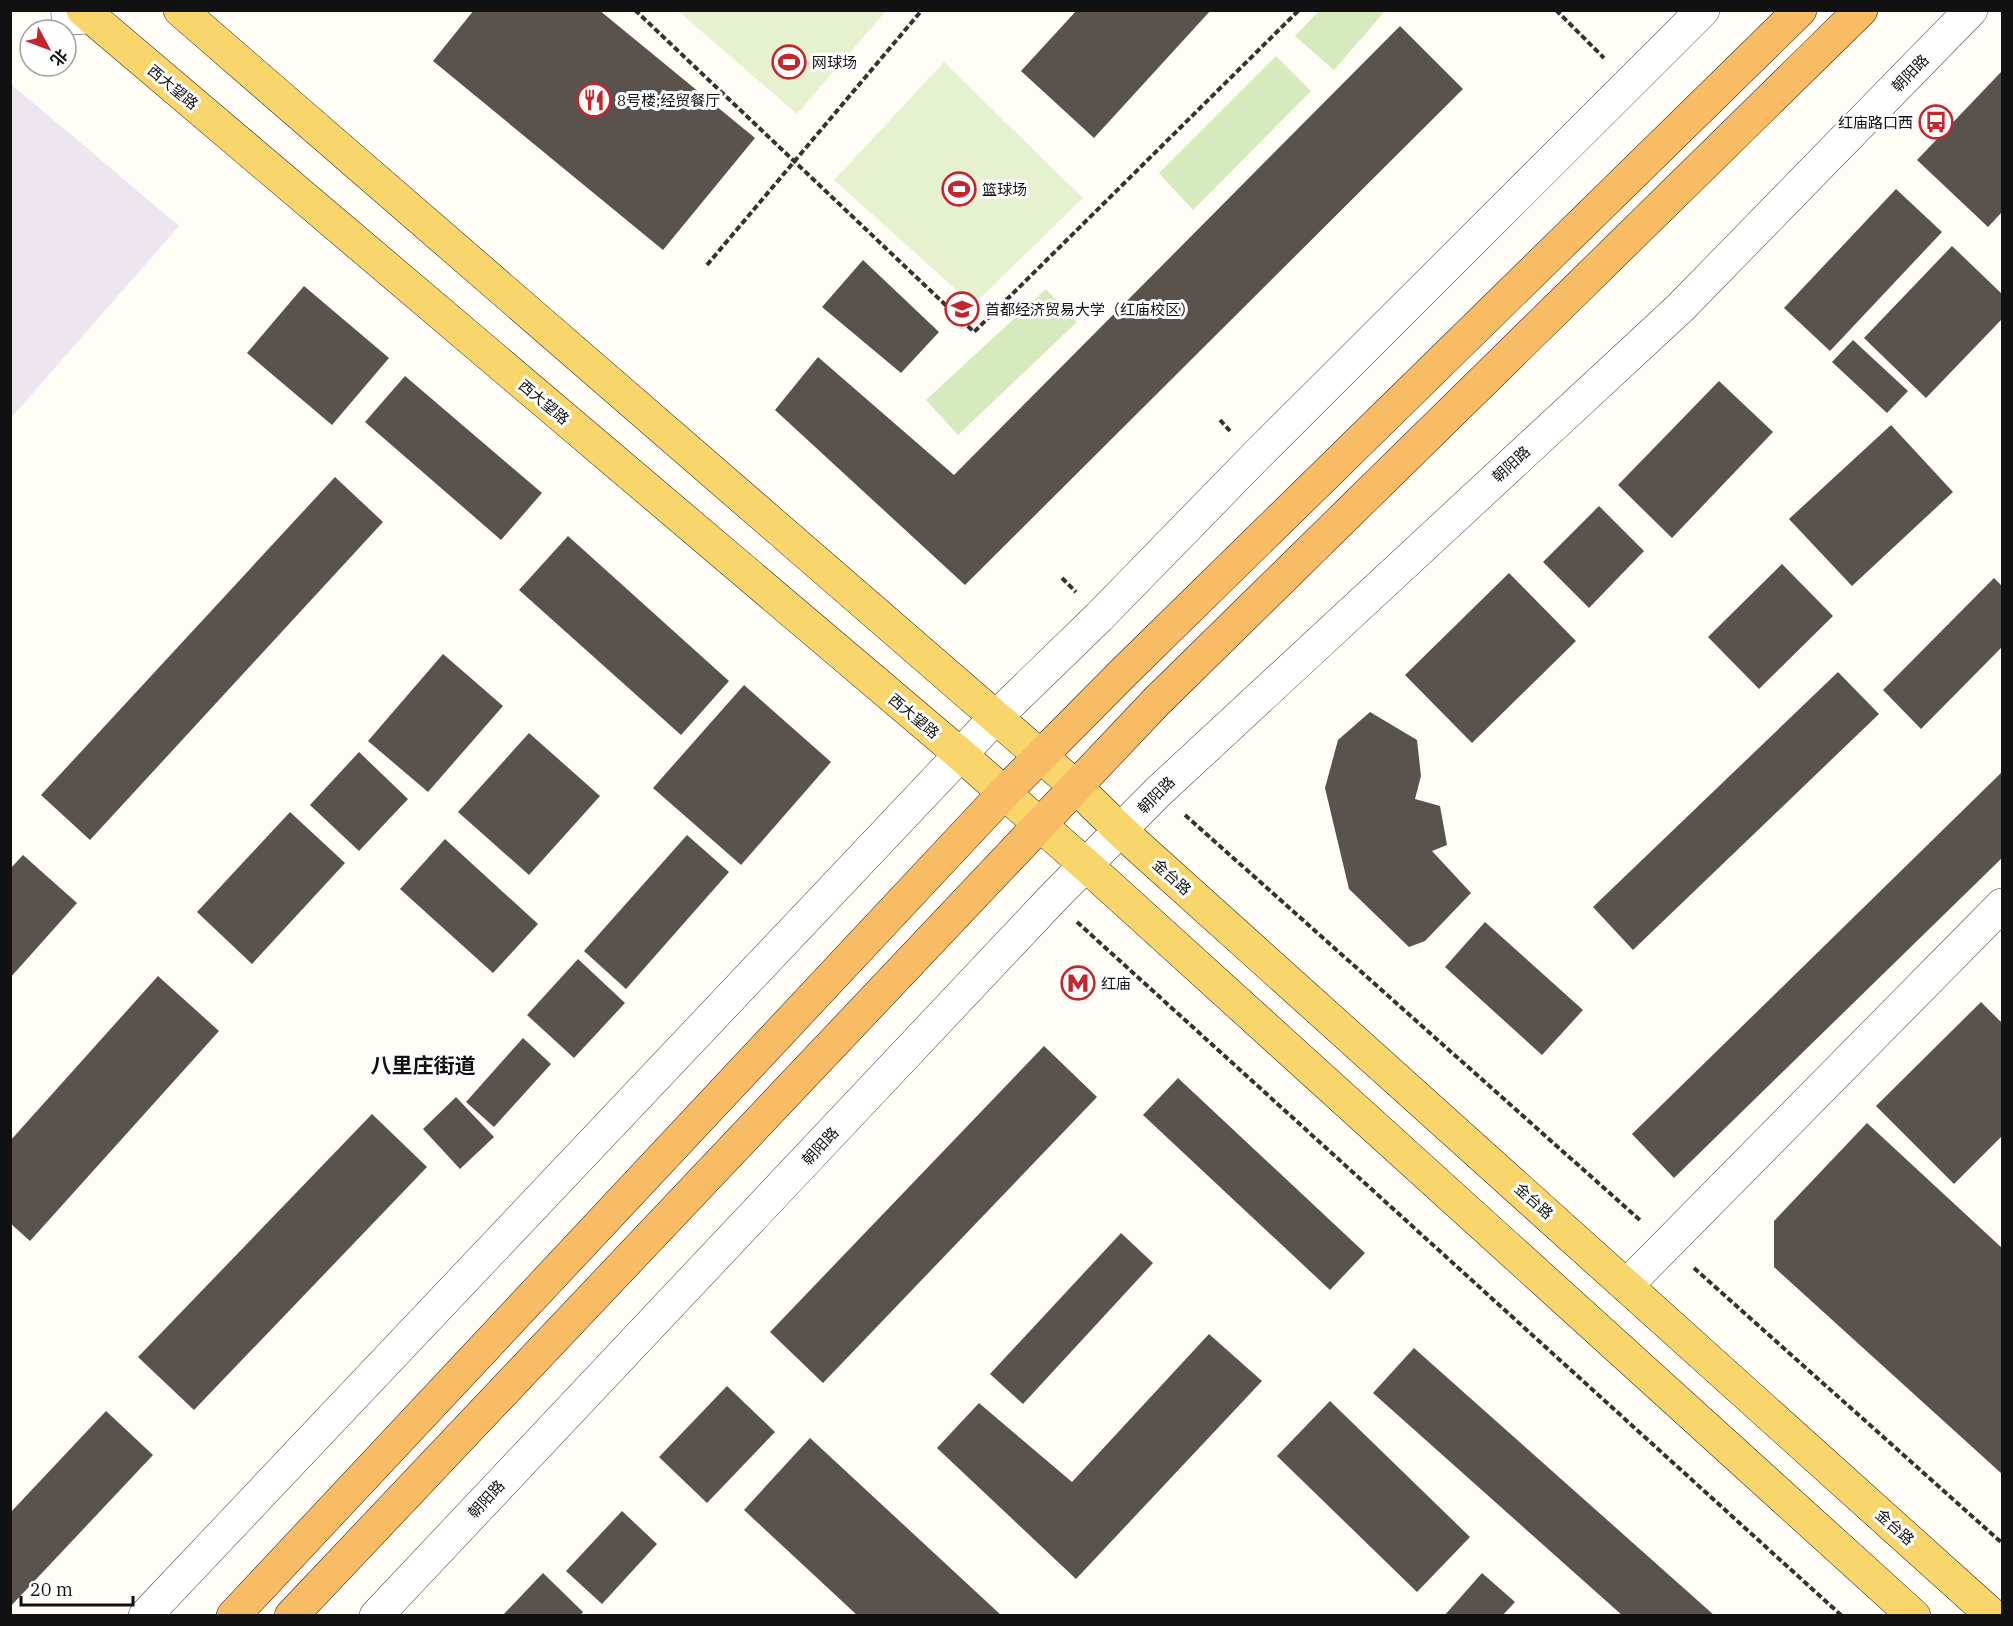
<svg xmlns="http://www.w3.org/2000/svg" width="2013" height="1626" font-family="'IBM Plex Serif','Noto Sans SC',serif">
	<rect width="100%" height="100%" fill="#fffdf5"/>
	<polygon fill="#eee6ef" points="11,84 179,226 11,418"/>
	<g fill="#d5ebbd">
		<polygon points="1319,11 1319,10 1385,11 1334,70 1295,36"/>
		<polygon points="1276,56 1311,91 1193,210 1159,173"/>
		<polygon points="1046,289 1077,322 958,435 926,400"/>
	</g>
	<g fill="#e6f2cf">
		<polygon points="678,11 886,11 797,114"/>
		<polygon points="944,62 1083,198 973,305 834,180"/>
	</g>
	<g fill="#5a524d">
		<polygon points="474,10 599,10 755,138 663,250 433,61"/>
		<polygon points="1077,10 1211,10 1094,138 1021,71"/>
		<polygon points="1400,26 1463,89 965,585 775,410 818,357 954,475"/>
		<polygon points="2002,71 2002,212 1988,227 1917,160"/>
		<polygon points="1896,189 1942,232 1830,351 1784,308"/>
		<polygon points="1952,246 2002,294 2002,319 1926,398 1864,338"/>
		<polygon points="863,260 939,332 901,373 822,307"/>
		<polygon points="304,286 389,358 332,425 247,353"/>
		<polygon points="1853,340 1908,391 1887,413 1832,362"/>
		<polygon points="405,376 542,493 501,540 365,422"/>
		<polygon points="1719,381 1773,432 1672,538 1618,485"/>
		<polygon points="1891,425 1953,492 1852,586 1789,519"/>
		<polygon points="335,477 383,522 90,840 41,795"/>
		<polygon points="1599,506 1644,551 1589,608 1543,562"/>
		<polygon points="568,536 729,681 681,735 519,590"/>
		<polygon points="1782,564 1833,616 1759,689 1708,637"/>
		<polygon points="1509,573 1576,641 1472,743 1405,675"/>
		<polygon points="1994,578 2002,586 2002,647 1921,729 1883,690"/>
		<polygon points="443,654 503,706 428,792 368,741"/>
		<polygon points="1838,672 1879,714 1633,950 1593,907"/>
		<polygon points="744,685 831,762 741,865 653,788"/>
		<polygon points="1370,712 1417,740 1421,776 1415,799 1440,806 1447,845 1432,851 1471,893 1425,941 1409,947 1349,889 1325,788 1338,740"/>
		<polygon points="529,733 600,796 529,875 458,812"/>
		<polygon points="359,752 408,799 359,851 310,805"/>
		<polygon points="2002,772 2002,858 1674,1178 1632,1134"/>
		<polygon points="290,812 345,863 252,964 197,912"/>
		<polygon points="687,835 729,872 626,989 584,951"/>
		<polygon points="445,839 538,924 493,973 400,889"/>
		<polygon points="23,855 77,903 10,978 10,869"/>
		<polygon points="1485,922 1583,1010 1542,1055 1445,967"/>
		<polygon points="578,959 625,1003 574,1058 527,1015"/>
		<polygon points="158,976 219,1031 30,1241 10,1223 10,1141"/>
		<polygon points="1981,1002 2002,1023 2002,1136 1954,1184 1876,1106"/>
		<polygon points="523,1038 551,1064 494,1127 466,1102"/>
		<polygon points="1044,1046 1097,1097 823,1383 770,1332"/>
		<polygon points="1178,1078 1365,1253 1330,1290 1143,1115"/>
		<polygon points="456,1097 494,1137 460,1169 423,1129"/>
		<polygon points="372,1114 427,1167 194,1410 138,1357"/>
		<polygon points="1867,1123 2002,1248 2002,1474 1774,1267 1774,1221"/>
		<polygon points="1121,1233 1153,1263 1023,1404 990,1374"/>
		<polygon points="1209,1334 1262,1381 1076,1579 937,1448 979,1403 1072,1482"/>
		<polygon points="1414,1348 1715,1616 1623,1616 1373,1393"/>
		<polygon points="727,1386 775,1432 707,1503 659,1457"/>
		<polygon points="1330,1401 1470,1537 1417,1592 1277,1456"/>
		<polygon points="106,1411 153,1455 10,1607 10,1513"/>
		<polygon points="810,1438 1002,1616 858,1616 744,1510"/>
		<polygon points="622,1511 657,1544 602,1604 566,1571"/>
		<polygon points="543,1573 583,1612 580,1616 502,1616"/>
		<polygon points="1482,1573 1515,1602 1502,1616 1444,1616"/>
	</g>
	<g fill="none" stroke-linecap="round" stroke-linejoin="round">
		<g stroke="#444" stroke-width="21">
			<polyline id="service" points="61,10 62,25 98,23"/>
		</g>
		<g stroke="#444" stroke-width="34">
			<polyline id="minor" points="1627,1285 2002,905"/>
		</g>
		<g stroke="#444" stroke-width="34">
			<g id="tertiary">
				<polyline points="145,1616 995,718 1099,617 1255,457 1703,10"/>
				<polyline points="376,1616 1052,899 1158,792 1680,308 1971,10"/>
			</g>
		</g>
		<g stroke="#222" stroke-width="34">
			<g id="primary">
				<polyline points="83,10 960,754 1087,866 1914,1616"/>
				<polyline points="180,10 1075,786 1121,831 1993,1616"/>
			</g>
		</g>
		<g stroke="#222" stroke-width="34">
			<g id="trunk">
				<polyline points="233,1616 1004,793 1124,672 1800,10"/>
				<polyline points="291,1616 1156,702 1861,10"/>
			</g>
		</g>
		<g stroke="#333" stroke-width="4" stroke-dasharray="6 3" stroke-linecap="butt">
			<polyline points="635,10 974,332 1299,10"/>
			<polyline points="1556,10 1604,58"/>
			<polyline points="707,265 922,10"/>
			<polyline points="1220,420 1230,431"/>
			<polyline points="1062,578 1076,592"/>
			<polyline points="1185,815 1641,1221"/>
			<polyline points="1077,922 1842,1616"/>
			<polyline points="1694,1268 2002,1543"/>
		</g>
		<use href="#service" stroke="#fff" stroke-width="20"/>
		<use href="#minor" stroke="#fff" stroke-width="33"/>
		<use href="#tertiary" stroke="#fff" stroke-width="33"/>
		<use href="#primary" stroke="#f9d66b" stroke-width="33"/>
		<use href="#trunk" stroke="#f7bc64" stroke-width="33"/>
	</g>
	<defs>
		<g id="stadium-ring" transform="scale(1.725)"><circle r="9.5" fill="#fff" stroke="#c4262e" stroke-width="1.5"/><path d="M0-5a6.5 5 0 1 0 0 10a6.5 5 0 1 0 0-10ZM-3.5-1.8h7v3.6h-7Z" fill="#c4262e"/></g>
		<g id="restaurant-ring" transform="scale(1.725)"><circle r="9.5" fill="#fff" stroke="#c4262e" stroke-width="1.5"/><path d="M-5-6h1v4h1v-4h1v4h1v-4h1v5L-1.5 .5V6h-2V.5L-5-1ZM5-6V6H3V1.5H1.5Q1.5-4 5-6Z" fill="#c4262e"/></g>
		<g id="bus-ring" transform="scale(1.725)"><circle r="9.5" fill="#fff" stroke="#c4262e" stroke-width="1.5"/><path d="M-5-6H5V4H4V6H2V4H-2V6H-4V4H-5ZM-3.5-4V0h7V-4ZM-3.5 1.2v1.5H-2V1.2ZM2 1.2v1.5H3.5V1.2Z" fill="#c4262e"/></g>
		<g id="university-ring" transform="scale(1.725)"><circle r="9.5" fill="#fff" stroke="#c4262e" stroke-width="1.5"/><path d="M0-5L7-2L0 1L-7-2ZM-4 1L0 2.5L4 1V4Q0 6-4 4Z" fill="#c4262e"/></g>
		<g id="metro-ring" transform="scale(1.725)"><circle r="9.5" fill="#fff" stroke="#c4262e" stroke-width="1.5"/><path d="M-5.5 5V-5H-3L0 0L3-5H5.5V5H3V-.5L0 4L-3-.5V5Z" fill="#c4262e"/></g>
	</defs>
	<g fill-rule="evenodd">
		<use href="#stadium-ring" x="789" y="62"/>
		<use href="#restaurant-ring" x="594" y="100"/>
		<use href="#bus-ring" x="1936" y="122"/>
		<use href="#stadium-ring" x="959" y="189"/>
		<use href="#university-ring" x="962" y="309"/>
		<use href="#metro-ring" x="1078" y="983"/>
	</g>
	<g text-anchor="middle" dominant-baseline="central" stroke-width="6" stroke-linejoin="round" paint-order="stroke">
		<g font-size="15" fill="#111" stroke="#fff" text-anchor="start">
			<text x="812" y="62">网球场</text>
			<text x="617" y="100">8号楼;经贸餐厅</text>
			<text x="1913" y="122" text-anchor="end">红庙路口西</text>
			<text x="982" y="189">篮球场</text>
			<text x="985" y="309">首都经济贸易大学（红庙校区）</text>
			<text x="1101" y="983">红庙</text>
		</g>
		<g font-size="15" fill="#111" stroke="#fff">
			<text transform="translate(1910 73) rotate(-46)">朝阳路</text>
			<text transform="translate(173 87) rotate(40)">西大望路</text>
			<text transform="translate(544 402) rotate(40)">西大望路</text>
			<text transform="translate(1511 464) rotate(-43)">朝阳路</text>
			<text transform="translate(914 716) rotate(40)">西大望路</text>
			<text transform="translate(1156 795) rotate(-45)">朝阳路</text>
			<text transform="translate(1172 877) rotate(42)">金台路</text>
			<text transform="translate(820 1146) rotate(-47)">朝阳路</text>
			<text transform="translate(1534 1201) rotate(42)">金台路</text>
			<text transform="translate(486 1499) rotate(-47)">朝阳路</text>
			<text transform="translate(1895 1527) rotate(42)">金台路</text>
		</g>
		<g font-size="21" font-weight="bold" fill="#111" stroke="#fff">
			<text x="423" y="1065">八里庄街道</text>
		</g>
	</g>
	<rect width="2013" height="1626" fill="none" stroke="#111111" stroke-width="24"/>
	<g transform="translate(48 48) rotate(131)"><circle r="28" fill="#ffffff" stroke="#a0a0a0" stroke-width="1.5"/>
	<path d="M0-4.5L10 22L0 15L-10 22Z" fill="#c4262e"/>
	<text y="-9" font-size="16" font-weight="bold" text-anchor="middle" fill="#111111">北</text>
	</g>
	<path d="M21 1596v9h112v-9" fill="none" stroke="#111111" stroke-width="3"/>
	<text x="30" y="1596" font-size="18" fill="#111111" stroke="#ffffff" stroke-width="4.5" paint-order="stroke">20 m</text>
</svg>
